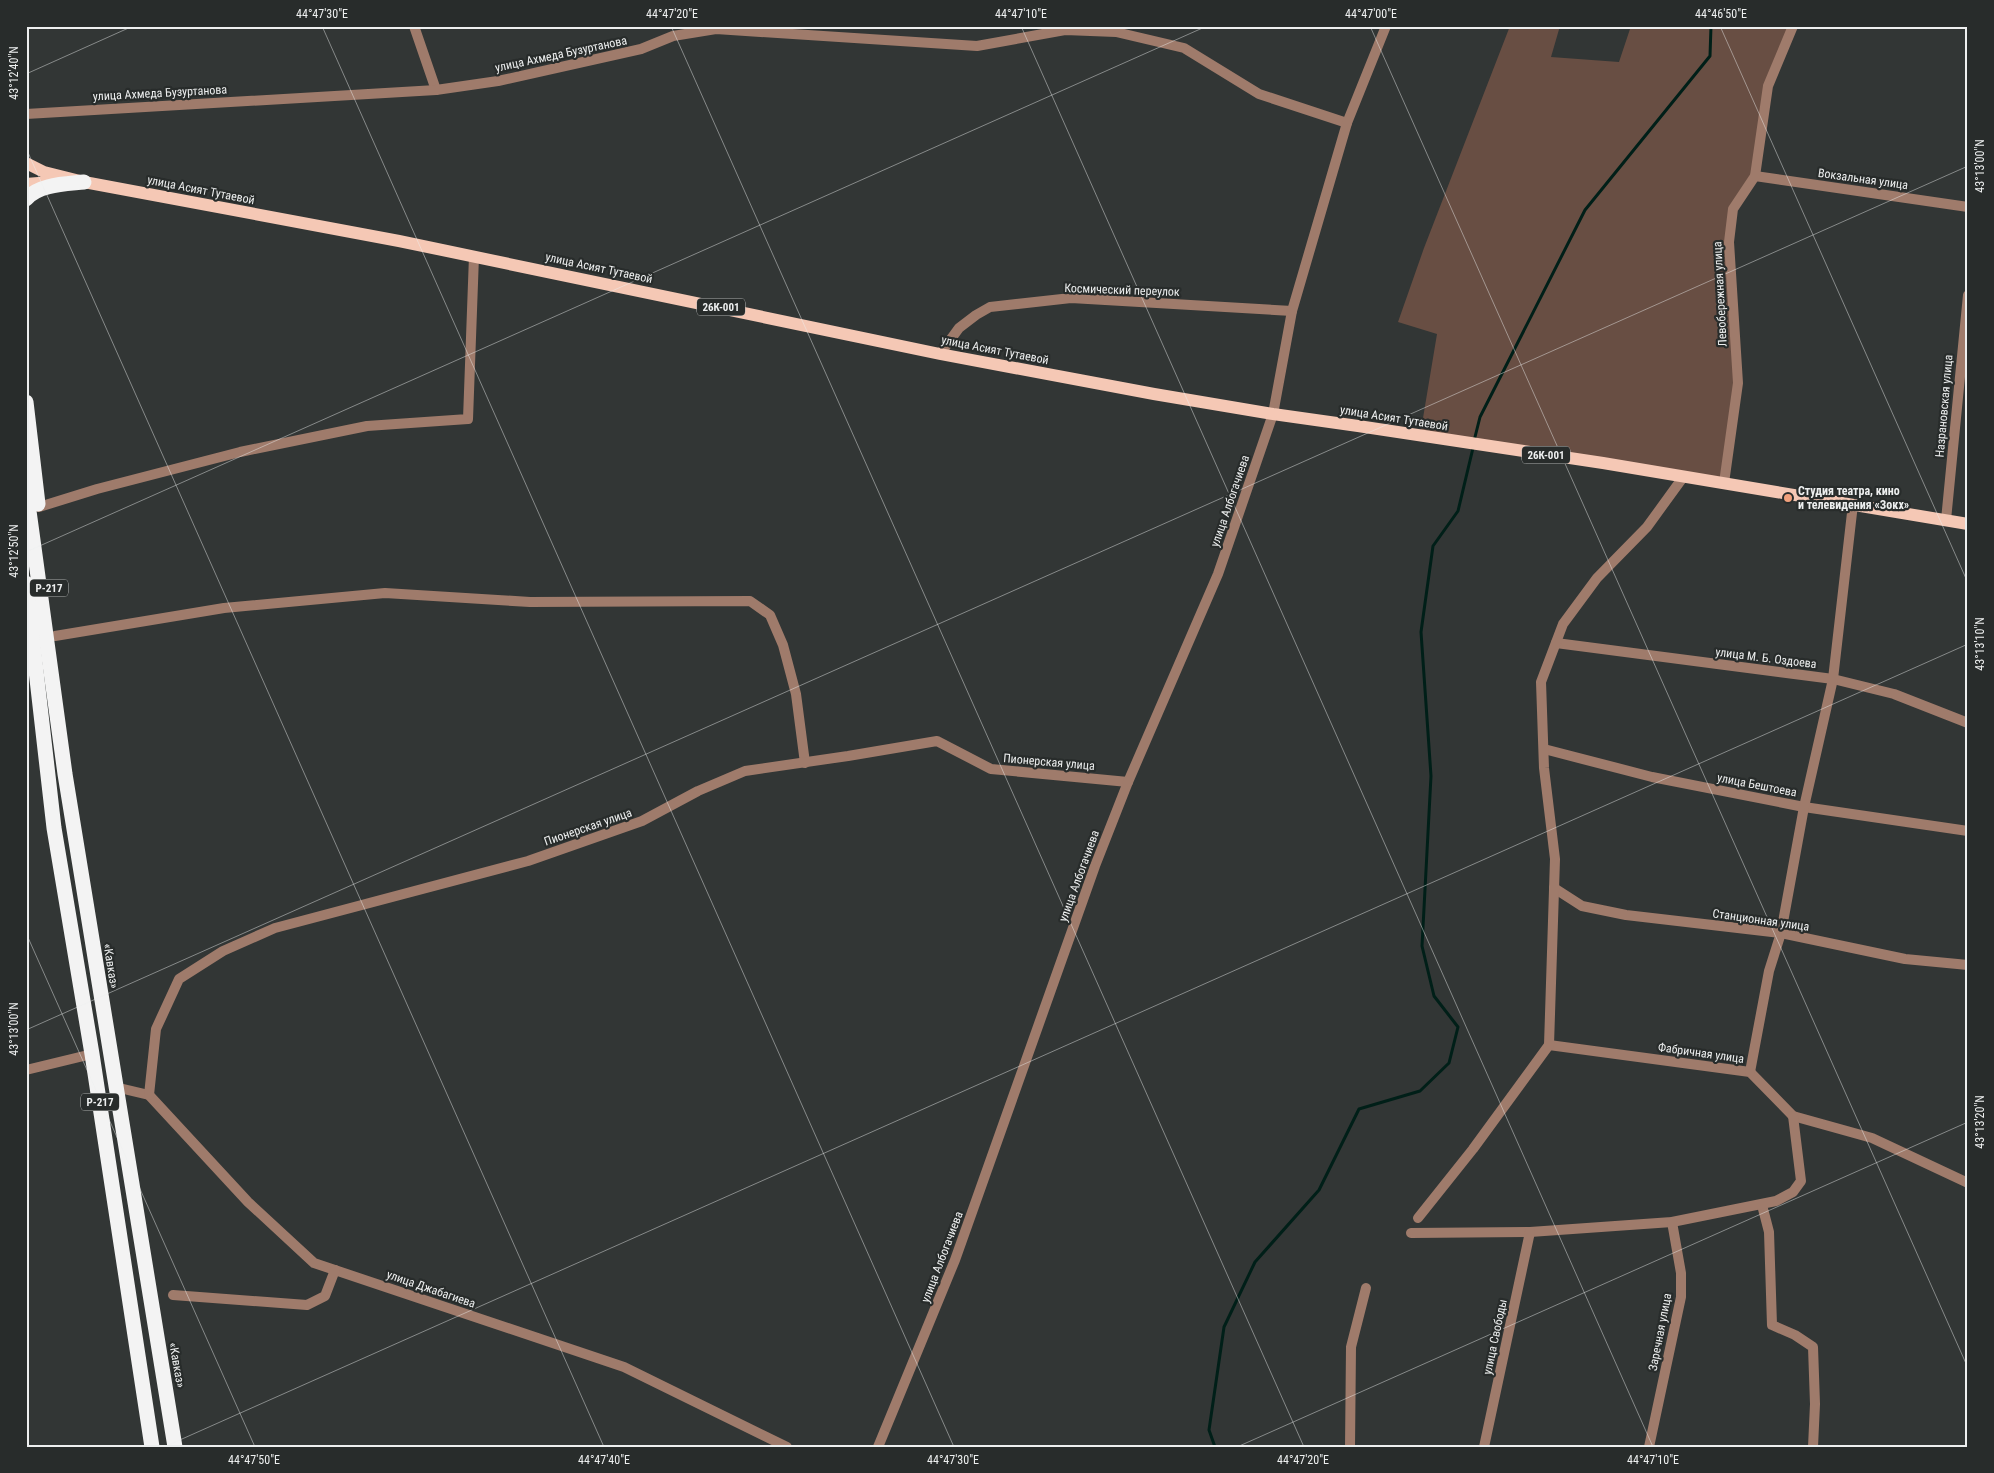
<svg xmlns="http://www.w3.org/2000/svg" width="1994" height="1473" font-family="'Roboto Condensed',sans-serif">
	<rect width="100%" height="100%" fill="#323635"/>
	<polygon fill="#684e43" points="1510,26 1560,26 1551,57 1619,62 1631,26 1793,26 1768,86 1755,176 1733,209 1729,242 1738,383 1724,483 1420,436 1437,334 1398,322 1424,248"/>
	<g fill="none" stroke-linecap="round" stroke-linejoin="round">
		<g stroke="#001f18" stroke-width="3">
			<polyline points="1474,441 1480,417 1585,210 1710,56 1711,26"/>
			<polyline points="1215,1447 1209,1430 1224,1327 1255,1262 1319,1190 1359,1109 1420,1091 1449,1063 1458,1027 1434,996 1422,946 1431,776 1421,632 1433,546 1458,511 1473,448"/>
		</g>
		<g stroke="#9f7b6b" stroke-width="10">
			<polyline points="414,26 436,90"/>
			<polyline points="26,114 436,90 498,81 641,49 673,36 716,29 977,46 1065,30 1116,32 1184,48 1259,94 1347,123"/>
			<polyline points="1755,176 1968,207"/>
			<polyline points="940,354 959,328 976,315 990,307 1071,298 1292,311"/>
			<polyline points="1724,483 1738,383 1729,242 1733,209 1755,176 1768,86 1793,26"/>
			<polyline points="39,507 97,489 240,452 367,426 468,419 474,256"/>
			<polyline points="1946,520 1968,295"/>
			<polyline points="55,636 224,608 385,593 530,602 750,601 770,615 783,645 796,694 805,763"/>
			<polyline points="1556,643 1833,679 1894,694 1968,723"/>
			<polyline points="1544,749 1652,777 1804,807 1968,831"/>
			<polyline points="1554,888 1582,906 1626,915 1781,933 1905,959 1968,965"/>
			<polyline points="1549,1045 1750,1072 1793,1116 1872,1138 1968,1183"/>
			<polyline points="26,1070 92,1054"/>
			<polyline points="1750,1072 1769,971 1781,933 1804,807 1833,679 1853,504"/>
			<polyline points="115,1087 149,1095 248,1202 314,1263 624,1367 787,1447"/>
			<polyline points="149,1095 156,1029 179,979 223,951 275,928 528,861 642,821 698,791 745,771 848,756 937,741 991,769 1128,782"/>
			<polyline points="1762,1205 1769,1232 1772,1325 1795,1335 1813,1347 1815,1404 1813,1447"/>
			<polyline points="1418,1218 1473,1149 1549,1045 1555,859 1544,768 1541,682 1563,624 1597,578 1647,527 1684,476"/>
			<polyline points="1411,1233 1530,1232 1672,1222 1776,1201 1793,1192 1801,1181 1793,1116"/>
			<polyline points="173,1295 307,1305 325,1296 335,1270"/>
			<polyline points="878,1447 955,1260 1095,866 1128,782 1218,574 1273,414 1292,311 1347,123 1386,26"/>
			<polyline points="1350,1447 1351,1347 1366,1288"/>
			<polyline points="1484,1447 1530,1232"/>
			<polyline points="1649,1447 1681,1297 1681,1273 1672,1222"/>
		</g>
		<g stroke="#f5c8b5" stroke-width="12">
			<polyline points="26,163 44,172 84,182 399,241 940,354 1154,394 1273,414 1358,426 1603,463 1968,524"/>
			<polyline points="26,184 51,182"/>
		</g>
		<g stroke="#f3f3f3" stroke-width="15">
			<path d="M26,199C39,184 66,184 84,182"/>
			<polyline points="26,402 38,504"/>
			<polyline points="26,489 65,774 175,1447"/>
			<polyline points="26,583 54,828 92,1054 152,1447"/>
		</g>
	</g>
	<path fill="none" stroke="#edefef" stroke-width="1" stroke-opacity="0.45" d="M322,26L954,1447M671,26L1304,1447M1021,26L1653,1447M1370,26L1968,1368M1720,26L1968,583M26,74L133,26M26,148L604,1447M26,552L1207,26M26,933L255,1447M26,1030L1968,166M164,1447L1968,644M1237,1447L1968,1122"/>
	<circle fill="#f1a17d" stroke="#282c2b" stroke-width="2" cx="1788" cy="498" r="5"/>
	<g text-anchor="middle" dominant-baseline="central" stroke-width="4.5" stroke-linejoin="round" paint-order="stroke">
		<g fill="#282c2b" stroke="#b2b4b4" stroke-width="1">
			<rect x="697" y="298.5" width="48" height="17" rx="4"/>
			<rect x="1522" y="446.5" width="48" height="17" rx="4"/>
			<rect x="30" y="579.5" width="38" height="17" rx="4"/>
			<rect x="81" y="1093.5" width="38" height="17" rx="4"/>
		</g>
		<g font-size="11" font-weight="bold" fill="#edefef">
			<text x="721" y="307">26К-001</text>
			<text x="1546" y="455">26К-001</text>
			<text x="49" y="588">Р-217</text>
			<text x="100" y="1102">Р-217</text>
		</g>
		<g font-size="12" fill="#edefef" stroke="#282c2b">
			<text transform="translate(561 54) rotate(-12)">улица Ахмеда Бузуртанова</text>
			<text transform="translate(160 93) rotate(-3)">улица Ахмеда Бузуртанова</text>
			<text transform="translate(1863 179) rotate(8)">Вокзальная улица</text>
			<text transform="translate(201 190) rotate(11)">улица Асият Тутаевой</text>
			<text transform="translate(599 268) rotate(12)">улица Асият Тутаевой</text>
			<text transform="translate(1122 290) rotate(2)">Космический переулок</text>
			<text transform="translate(1720 294) rotate(-93)">Левобережная улица</text>
			<text transform="translate(995 350) rotate(11)">улица Асият Тутаевой</text>
			<text transform="translate(1944 406) rotate(-85)">Назрановская улица</text>
			<text transform="translate(1394 418) rotate(9)">улица Асият Тутаевой</text>
			<text transform="translate(1230 501) rotate(-71)">улица Албогачиева</text>
			<text transform="translate(1766 658) rotate(7)">улица М. Б. Оздоева</text>
			<text transform="translate(1049 762) rotate(5)">Пионерская улица</text>
			<text transform="translate(1757 785) rotate(11)">улица Бештоева</text>
			<text transform="translate(588 827) rotate(-19)">Пионерская улица</text>
			<text transform="translate(1079 876) rotate(-70)">улица Албогачиева</text>
			<text transform="translate(1761 920) rotate(8)">Станционная улица</text>
			<text transform="translate(111 966) rotate(81)">«Кавказ»</text>
			<text transform="translate(1701 1053) rotate(8)">Фабричная улица</text>
			<text transform="translate(942 1257) rotate(-69)">улица Албогачиева</text>
			<text transform="translate(431 1289) rotate(19)">улица Джабагиева</text>
			<text transform="translate(1660 1332) rotate(-79)">Заречная улица</text>
			<text transform="translate(1495 1337) rotate(-78)">улица Свободы</text>
			<text transform="translate(177 1365) rotate(80)">«Кавказ»</text>
		</g>
		<g font-size="12" font-weight="bold" fill="#edefef" stroke="#282c2b" text-anchor="start">
			<text x="1798" y="491">Студия театра, кино<tspan x="1798" dy="14">и телевидения «Зокх»</tspan></text>
		</g>
	</g>
	<rect width="1994" height="1473" fill="none" stroke="#282c2b" stroke-width="55"/>
	<rect x="28" y="28" width="1938" height="1418" fill="none" stroke="#edefef" stroke-width="2"/>
	<g font-size="12" text-anchor="middle" fill="#edefef">
		<text x="322" y="18">44°47'30"E</text>
		<text x="672" y="18">44°47'20"E</text>
		<text x="1021" y="18">44°47'10"E</text>
		<text x="1371" y="18">44°47'00"E</text>
		<text x="1721" y="18">44°46'50"E</text>
		<text transform="translate(14 73) rotate(-90)" y="4">43°12'40"N</text>
		<text transform="translate(1980 166) rotate(-90)" y="4">43°13'00"N</text>
		<text transform="translate(14 551) rotate(-90)" y="4">43°12'50"N</text>
		<text transform="translate(1980 644) rotate(-90)" y="4">43°13'10"N</text>
		<text transform="translate(14 1029) rotate(-90)" y="4">43°13'00"N</text>
		<text transform="translate(1980 1122) rotate(-90)" y="4">43°13'20"N</text>
		<text x="254" y="1464">44°47'50"E</text>
		<text x="604" y="1464">44°47'40"E</text>
		<text x="953" y="1464">44°47'30"E</text>
		<text x="1303" y="1464">44°47'20"E</text>
		<text x="1653" y="1464">44°47'10"E</text>
	</g>
</svg>
